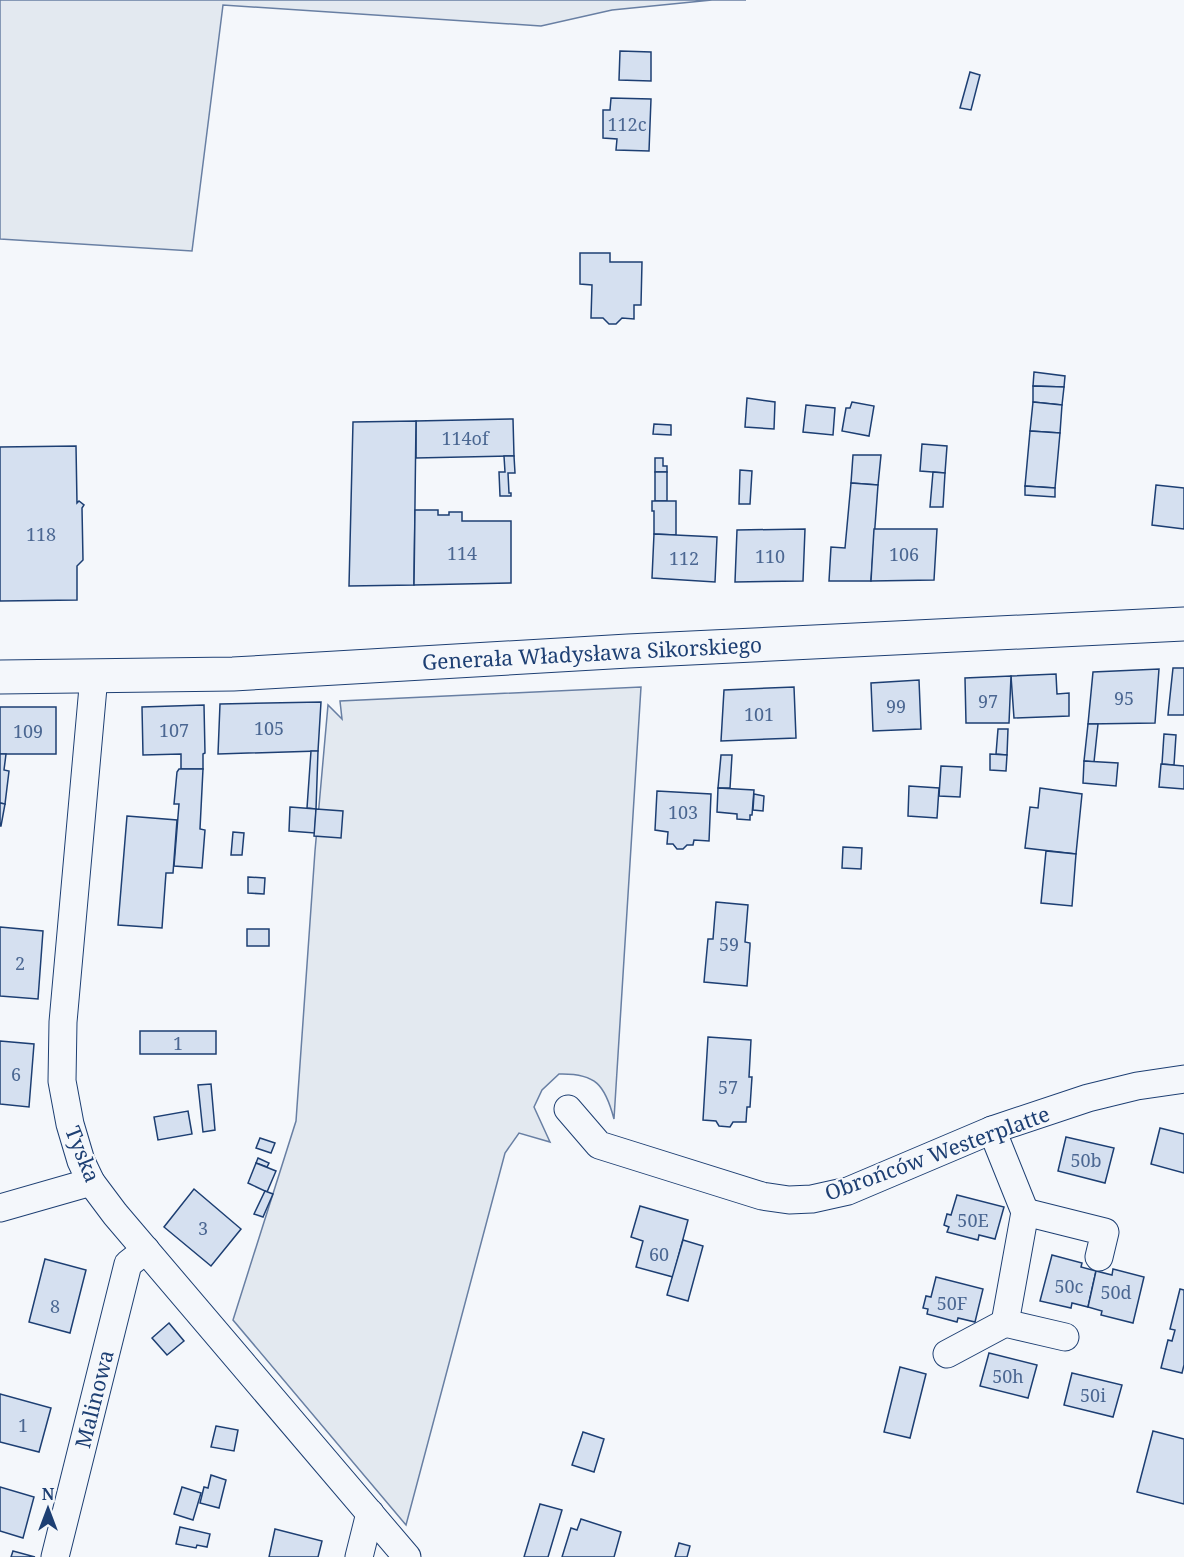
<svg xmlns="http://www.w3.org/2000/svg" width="1184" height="1557" font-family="'Noto Serif',serif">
	<rect width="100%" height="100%" fill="#f4f7fb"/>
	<g fill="#e3e9f0" stroke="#687fa3" stroke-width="1.5">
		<polygon points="0,0 746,0 712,0 612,10 541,26 223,5 192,251 0,239"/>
		<path d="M641,687L614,1119C605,1085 596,1073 559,1074L542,1090L534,1107L550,1142L519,1133L505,1153L406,1525L233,1320L296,1121L315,851L328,705L342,719L340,701Z"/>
	</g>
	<g fill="#d5e0f0" stroke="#1d3f73" stroke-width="1.5">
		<polygon points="620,51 651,52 651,81 619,80"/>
		<polygon points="970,72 980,75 971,110 960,108"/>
		<polygon points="611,98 651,99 649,151 616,150 617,139 603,138 603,110 610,110"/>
		<polygon points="580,253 610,253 610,262 642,262 641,305 634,305 634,319 622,318 616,324 609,324 603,318 591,318 592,285 580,284"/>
		<polygon points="1034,372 1065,376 1064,387 1033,386"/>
		<polygon points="1033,386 1064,387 1062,405 1033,402"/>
		<polygon points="747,398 775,402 774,429 745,427"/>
		<polygon points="852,402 874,406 869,436 842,431 846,408 850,408"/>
		<polygon points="1033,402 1062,405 1060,433 1030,431"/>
		<polygon points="806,405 835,408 833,435 803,432"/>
		<polygon points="513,419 514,456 416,458 416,421"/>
		<polygon points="416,421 414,585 349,586 353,422"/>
		<polygon points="654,424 671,425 671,435 653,434"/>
		<polygon points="1030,431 1060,433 1055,488 1025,486"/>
		<polygon points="922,444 947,446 945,473 920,471"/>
		<polygon points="76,446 77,503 79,501 84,505 82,508 83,560 77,566 77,600 0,601 0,447"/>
		<polygon points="853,455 881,455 878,485 851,483"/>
		<polygon points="504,456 514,456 515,473 508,473 509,493 511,493 511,496 500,496 499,472 505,472"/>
		<polygon points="655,458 663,458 663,466 667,466 667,472 655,472"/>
		<polygon points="740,470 752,471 750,504 739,504"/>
		<rect x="655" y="472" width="12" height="29"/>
		<polygon points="933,472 945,473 943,507 930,507"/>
		<polygon points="851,483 878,485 871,581 829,581 831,547 845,548"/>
		<polygon points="1156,485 1184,488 1184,529 1152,525"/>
		<polygon points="1025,486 1055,488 1055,497 1025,495"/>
		<polygon points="652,501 676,501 676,535 654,534 654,511 652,511"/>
		<polygon points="415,510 438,510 438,515 449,515 449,512 462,512 462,521 511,521 511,583 414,585"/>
		<polygon points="805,529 803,581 735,582 737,530"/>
		<polygon points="874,529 937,529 934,580 871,581"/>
		<polygon points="654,534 717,537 715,582 652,578"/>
		<polygon points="1173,668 1184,668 1184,715 1168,715"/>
		<polygon points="1159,669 1155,723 1088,724 1093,672"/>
		<polygon points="1056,674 1057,694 1069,693 1069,716 1014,718 1011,676"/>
		<polygon points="1011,676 1009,723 966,723 965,678"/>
		<polygon points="919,680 921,729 873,731 871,683"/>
		<polygon points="794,687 796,738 721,741 724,690"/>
		<polygon points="321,702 318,751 218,754 220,704"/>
		<polygon points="204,705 205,753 203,754 203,769 181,769 181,754 143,755 142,707"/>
		<rect x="0" y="707" width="56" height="47"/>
		<polygon points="1088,724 1098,724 1094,762 1084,761"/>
		<polygon points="998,729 1008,729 1007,755 996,754"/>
		<polygon points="1164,734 1176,735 1174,765 1162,764"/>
		<polygon points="311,751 318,751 316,809 307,808"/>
		<polygon points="0,754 6,754 4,770 9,771 5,804 0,803"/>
		<polygon points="990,754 1007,755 1006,771 990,770"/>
		<polygon points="721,755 732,755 730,788 718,788"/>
		<polygon points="1084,761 1118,763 1116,786 1083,783"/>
		<polygon points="1161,764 1184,766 1184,789 1159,787"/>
		<polygon points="941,766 962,767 960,797 939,796"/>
		<polygon points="179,769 203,769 200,829 205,830 202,868 174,866 179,804 174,804 177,772"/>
		<polygon points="909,786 939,788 937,818 908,816"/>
		<polygon points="718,788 754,790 752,815 750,815 750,820 737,819 737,814 717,812"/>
		<polygon points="1040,788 1082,794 1076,854 1025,848 1030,807 1038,808"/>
		<polygon points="657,791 711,794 709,841 694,840 693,845 687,845 683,849 677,849 673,844 667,844 668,832 655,830"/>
		<polygon points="754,794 764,796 763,811 753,810"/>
		<polygon points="0,803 5,804 1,826 0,826"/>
		<polygon points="290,807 316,809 315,833 289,831"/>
		<polygon points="316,809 343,811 341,838 314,836"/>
		<polygon points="127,816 177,820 173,873 166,873 162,928 118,925"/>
		<polygon points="233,832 244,833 242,855 231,855"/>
		<polygon points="843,847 862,848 861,869 842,868"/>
		<polygon points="1046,851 1076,854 1072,906 1041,903"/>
		<polygon points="248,877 265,878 264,894 248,893"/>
		<polygon points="716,902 748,905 745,942 750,943 750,946 747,986 704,982 708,939 713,939"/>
		<polygon points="0,927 43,931 38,999 0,996"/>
		<rect x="247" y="929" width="22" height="17"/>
		<rect x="140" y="1031" width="76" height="23"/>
		<polygon points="708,1037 751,1040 749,1077 752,1077 750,1107 747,1107 746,1122 733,1122 730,1127 719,1126 716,1121 703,1120"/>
		<polygon points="0,1041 34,1044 29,1107 0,1104"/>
		<polygon points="211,1084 215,1130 203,1132 198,1085"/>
		<polygon points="188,1111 192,1134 158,1140 154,1117"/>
		<polygon points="1160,1128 1184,1134 1184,1173 1151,1164"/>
		<polygon points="1066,1137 1114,1148 1105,1183 1058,1171"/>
		<polygon points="260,1138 275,1143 271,1153 256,1148"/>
		<polygon points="258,1158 269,1163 267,1167 256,1163"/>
		<polygon points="256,1163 276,1171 267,1192 248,1183"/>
		<polygon points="194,1189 241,1229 211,1266 164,1227"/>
		<polygon points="265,1191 273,1194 263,1217 254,1214"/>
		<polygon points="957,1195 1004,1207 995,1239 979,1235 978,1240 947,1232 949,1227 944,1225 947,1214 951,1215"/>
		<polygon points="640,1206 688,1220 673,1277 636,1267 643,1241 631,1237"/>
		<polygon points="683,1240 703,1246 688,1301 667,1295"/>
		<polygon points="1052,1255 1082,1263 1081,1267 1096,1271 1088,1307 1072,1303 1071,1308 1040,1301"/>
		<polygon points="45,1259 86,1270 70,1333 29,1322"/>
		<polygon points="1113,1269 1144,1277 1133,1323 1101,1315 1102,1311 1088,1307 1096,1271 1112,1275"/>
		<polygon points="936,1277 983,1289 975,1322 958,1318 957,1322 927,1314 928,1309 923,1308 926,1296 931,1297"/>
		<polygon points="1180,1289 1184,1290 1184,1365 1182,1373 1161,1368 1168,1340 1172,1341 1175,1330 1170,1329"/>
		<polygon points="169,1323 184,1341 167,1355 152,1338"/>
		<polygon points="989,1353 1037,1365 1028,1398 980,1386"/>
		<polygon points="900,1367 926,1374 910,1438 884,1432"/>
		<polygon points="1072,1373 1122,1385 1113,1417 1064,1405"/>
		<polygon points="0,1394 51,1408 39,1452 0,1442"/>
		<polygon points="216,1426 238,1430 234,1451 211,1447"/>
		<polygon points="1153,1431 1184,1439 1184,1504 1137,1492"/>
		<polygon points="583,1432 604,1439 594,1472 572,1465"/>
		<polygon points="211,1475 226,1480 219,1508 200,1503 204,1487 208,1488"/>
		<polygon points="0,1487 34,1497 23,1538 0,1531"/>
		<polygon points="182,1487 201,1493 193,1520 174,1514"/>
		<polygon points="540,1504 562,1510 548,1557 524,1557"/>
		<polygon points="581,1519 621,1532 614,1557 562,1557 571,1528 577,1530"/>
		<polygon points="180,1527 210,1534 207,1547 197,1545 196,1548 176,1544"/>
		<polygon points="275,1529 322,1541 318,1557 269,1557"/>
		<polygon points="679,1543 690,1546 687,1557 675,1557"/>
		<polygon points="13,1551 35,1557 11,1557"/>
	</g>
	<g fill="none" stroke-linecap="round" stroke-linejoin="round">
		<g stroke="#1d3f73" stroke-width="29">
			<g id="minor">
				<polyline points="94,676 63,1022 62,1081 70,1124 81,1161 91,1182 115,1214 407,1557"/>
				<polyline points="568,1109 599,1145 762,1196 789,1200 812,1199 848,1191 992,1130 1088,1098 1137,1086 1184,1079"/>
				<polyline points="992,1130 1025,1212 1005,1323 1065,1337"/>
				<polyline points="0,1208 91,1182"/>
				<polyline points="1025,1212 1105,1232 1099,1257"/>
				<polyline points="947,1354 1005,1323"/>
				<polyline points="55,1557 128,1264 146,1250"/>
				<polyline points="359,1557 370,1513"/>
			</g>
		</g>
		<g stroke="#1d3f73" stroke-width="35">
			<polyline id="tertiary" points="0,677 233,674 628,651 1184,624"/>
		</g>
		<use href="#minor" stroke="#f4f7fb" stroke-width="27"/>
		<use href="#tertiary" stroke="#f4f7fb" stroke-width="33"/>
	</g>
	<g text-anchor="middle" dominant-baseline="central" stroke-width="4.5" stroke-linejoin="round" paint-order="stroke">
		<g font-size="18" fill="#4b6792">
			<text x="627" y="124">112c</text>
			<text x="465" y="438">114of</text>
			<text x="41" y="534">118</text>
			<text x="462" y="553">114</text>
			<text x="904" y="554">106</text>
			<text x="770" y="556">110</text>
			<text x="684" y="558">112</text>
			<text x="1124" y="698">95</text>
			<text x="988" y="701">97</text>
			<text x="896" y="706">99</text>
			<text x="759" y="714">101</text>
			<text x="269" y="728">105</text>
			<text x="174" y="730">107</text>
			<text x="28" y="731">109</text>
			<text x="683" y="812">103</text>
			<text x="729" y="944">59</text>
			<text x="20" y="963">2</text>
			<text x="178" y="1043">1</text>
			<text x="16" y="1074">6</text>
			<text x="728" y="1087">57</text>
			<text x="1086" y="1160">50b</text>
			<text x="973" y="1220">50E</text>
			<text x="203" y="1228">3</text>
			<text x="659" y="1254">60</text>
			<text x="1069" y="1286">50c</text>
			<text x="1116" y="1292">50d</text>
			<text x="952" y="1303">50F</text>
			<text x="55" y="1306">8</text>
			<text x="1008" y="1376">50h</text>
			<text x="1093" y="1395">50i</text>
			<text x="23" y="1425">1</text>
		</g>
		<g font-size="21" fill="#1d3f73" stroke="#f4f7fb">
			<text transform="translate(592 653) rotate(-3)">Generała Władysława Sikorskiego</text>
			<text transform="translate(937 1153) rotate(-20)">Obrońców Westerplatte</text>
			<text transform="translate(83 1154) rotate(68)">Tyska</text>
			<text transform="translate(94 1399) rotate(-76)">Malinowa</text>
		</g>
	</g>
	<g transform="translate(48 1509)" stroke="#f4f7fb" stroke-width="4.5" paint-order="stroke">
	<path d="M0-4.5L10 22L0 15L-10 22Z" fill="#1d3f73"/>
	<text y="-9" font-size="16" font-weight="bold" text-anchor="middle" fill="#1d3f73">N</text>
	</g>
</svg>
